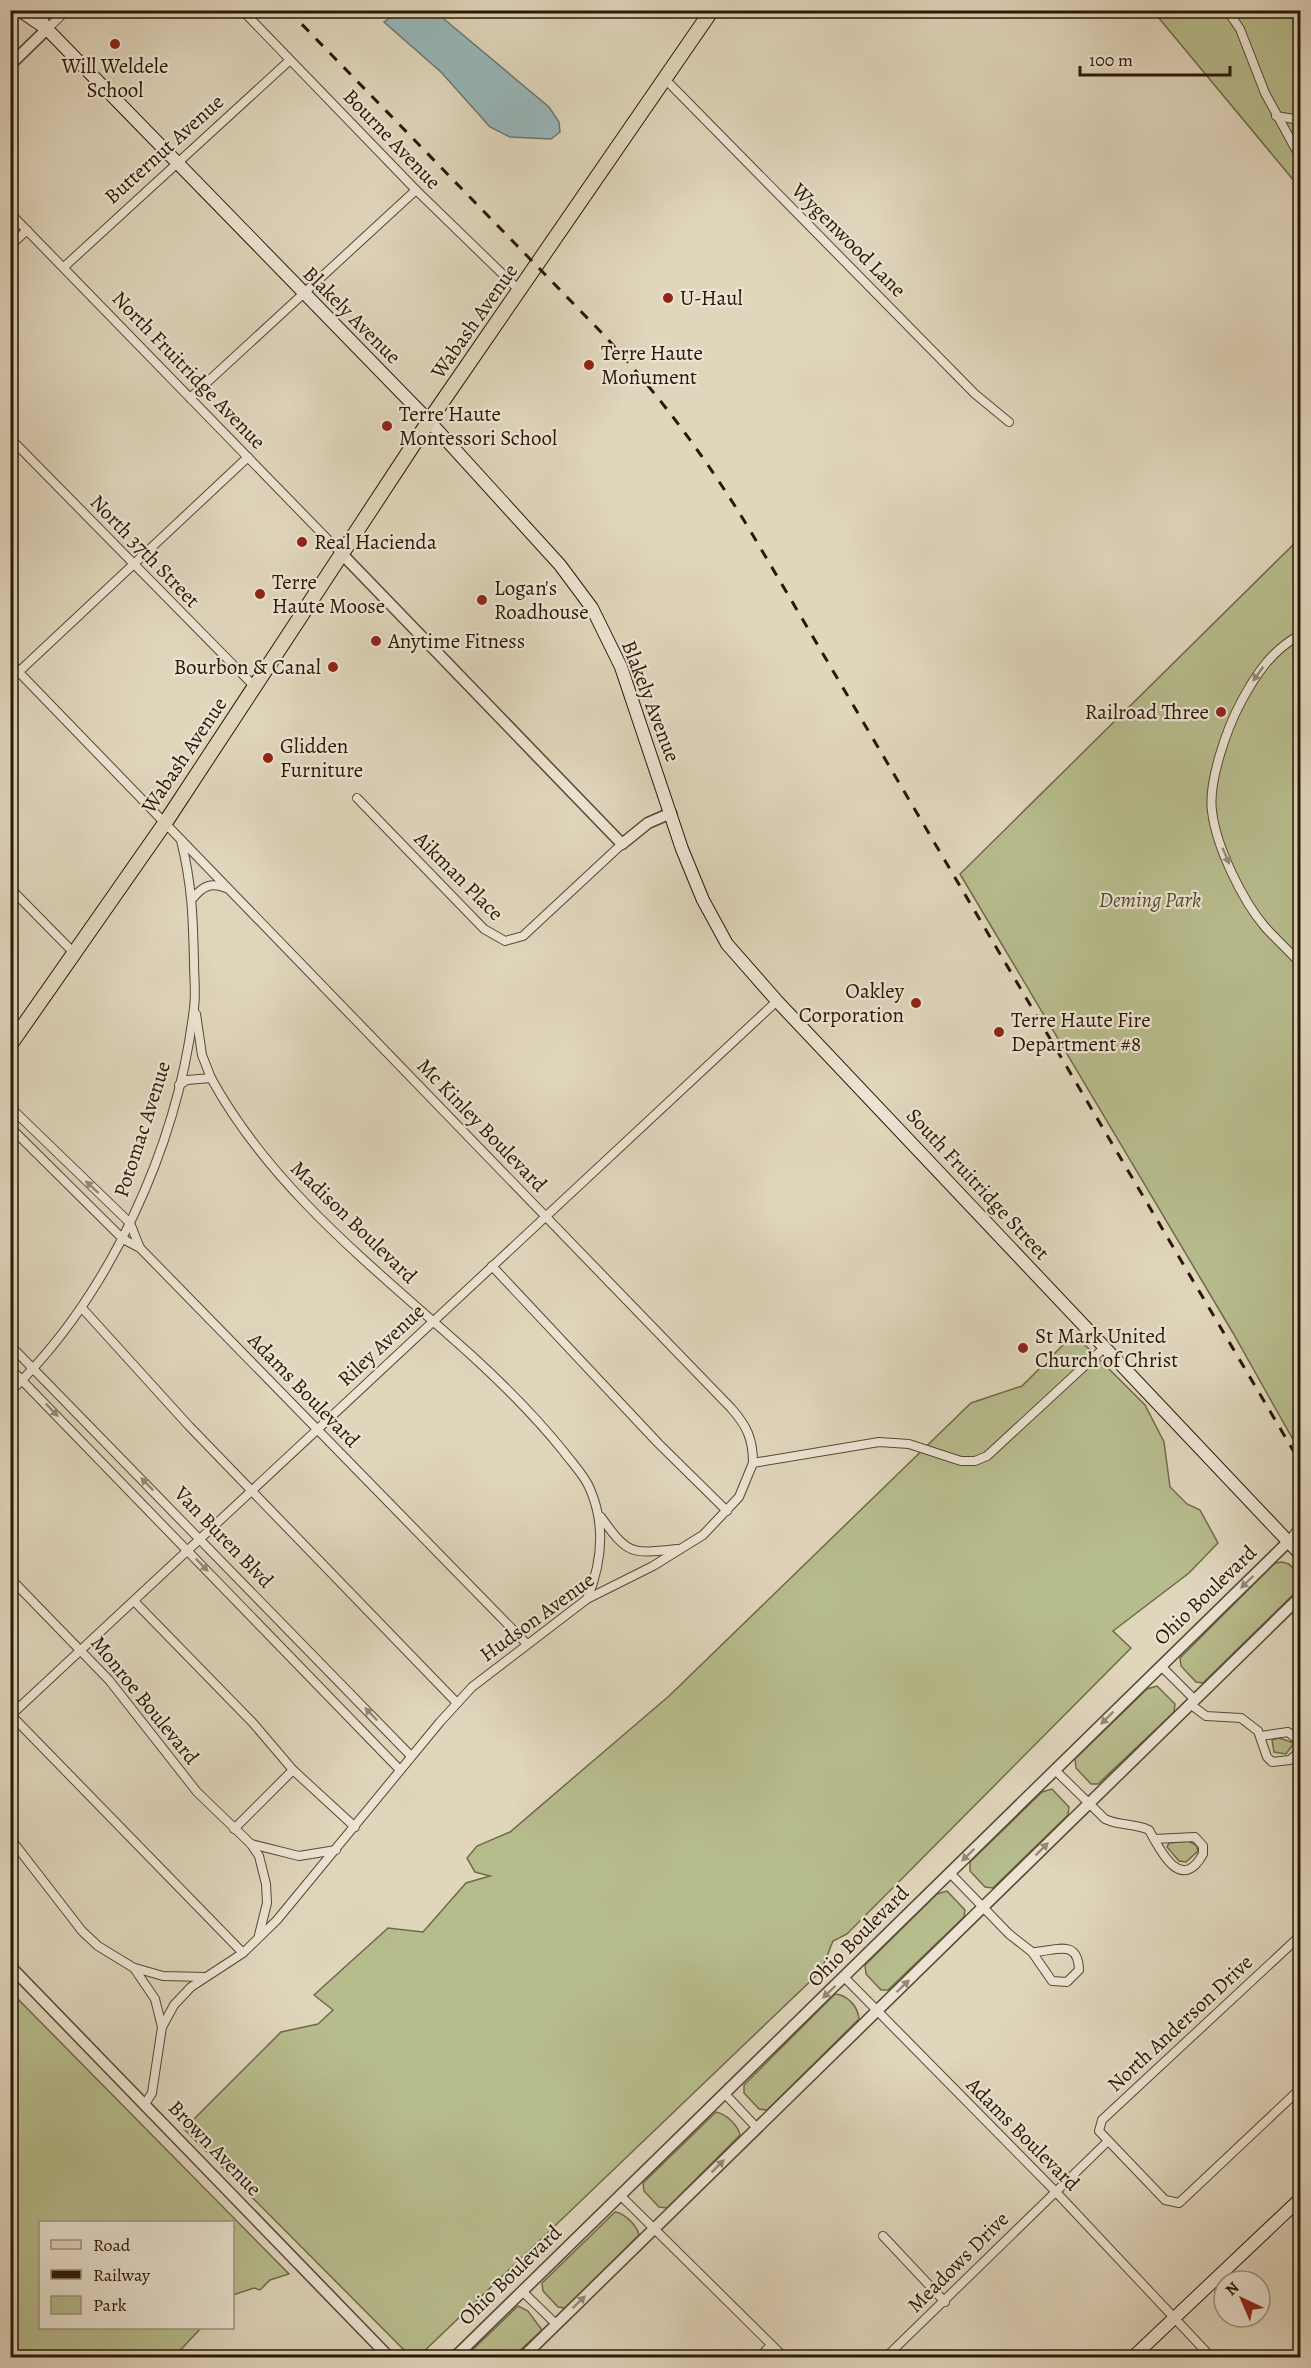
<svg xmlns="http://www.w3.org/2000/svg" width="1311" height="2368" font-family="Alegreya,serif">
	<rect width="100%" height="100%" fill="#e0d6bc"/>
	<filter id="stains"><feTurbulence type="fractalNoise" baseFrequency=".00333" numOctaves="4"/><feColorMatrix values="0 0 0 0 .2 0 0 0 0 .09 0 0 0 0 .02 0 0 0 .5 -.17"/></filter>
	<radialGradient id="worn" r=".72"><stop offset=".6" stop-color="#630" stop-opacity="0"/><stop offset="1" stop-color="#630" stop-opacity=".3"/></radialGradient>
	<g fill="#b7bc8d" stroke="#706a48" stroke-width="1.5">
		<polygon points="1153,11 1300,11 1300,188"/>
		<polygon points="1300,538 1300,1452 1233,1333 960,874"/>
		<polygon points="1074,1334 1145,1405 1164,1442 1170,1487 1187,1504 1200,1510 1218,1543 1189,1573 1113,1631 1131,1648 847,1934 833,1941 821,1971 418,2357 411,2357 184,2129 281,2032 318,2024 333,2010 314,1995 388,1928 423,1932 466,1883 490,1876 475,1872 467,1858 477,1846 510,1832 669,1696 971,1403 1022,1386"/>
		<polygon points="1282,1562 1289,1564 1300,1576 1300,1588 1203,1683 1196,1682 1181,1666 1180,1658 1275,1563"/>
		<polygon points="1157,1686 1175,1704 1174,1712 1098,1784 1091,1784 1076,1768 1075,1759 1147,1689"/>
		<polygon points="1279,1738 1294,1743 1286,1754 1274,1752 1272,1740"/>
		<polygon points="1052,1789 1069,1807 1068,1815 993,1888 985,1887 970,1871 970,1862 1042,1792"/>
		<polygon points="1188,1841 1196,1845 1198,1851 1186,1862 1179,1861 1167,1847 1169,1843"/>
		<polygon points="947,1891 965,1910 964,1917 888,1990 881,1990 866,1974 865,1965 937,1894"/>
		<polygon points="10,1991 289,2274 270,2280 260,2290 254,2288 233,2295 232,2222 40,2222 40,2328 201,2328 174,2357 11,2357"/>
		<path d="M835,1994C848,1995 858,2007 859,2019L767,2110L759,2109L744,2093V2085Z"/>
		<path d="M716,2112C726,2114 738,2125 740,2135L667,2208L659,2207L644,2191L643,2183Z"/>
		<path d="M615,2212C624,2213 637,2225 639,2235L565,2308L558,2307L543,2291L542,2283Z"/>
		<polygon points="518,2306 528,2311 542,2330 513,2357 465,2357"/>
	</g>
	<polygon fill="#97b7ba" stroke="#6b7771" stroke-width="1.5" points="399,11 433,11 438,14 549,107 559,122 560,132 551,139 510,137 490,127 441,72 384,22"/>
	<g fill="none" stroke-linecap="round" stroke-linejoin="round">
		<g stroke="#584732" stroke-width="10">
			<g id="minor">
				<polyline points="242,10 416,190 520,291"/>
				<polyline points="1227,10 1240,29 1265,93 1300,157"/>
				<polyline points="47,29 67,10"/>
				<polyline points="666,80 975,394 1009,422"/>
				<polyline points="1276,116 1300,120"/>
				<polyline points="10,213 341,553"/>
				<polyline points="10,246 27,230"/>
				<polyline points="64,267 290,60"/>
				<polyline points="190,398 416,190"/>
				<polyline points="10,438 255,687"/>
				<path d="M1300,635C1272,650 1256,674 1241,702C1227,728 1208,782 1212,811C1216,846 1242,900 1265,927C1276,939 1289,951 1300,963"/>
				<path d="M10,663L731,1408C747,1426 753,1439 753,1463"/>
				<polyline points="10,680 248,457"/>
				<polyline points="357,798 484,929 505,941 523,936 622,844"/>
				<polyline points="10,888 74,953"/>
				<path d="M193,898C203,886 211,882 226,888"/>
				<polyline points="196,1014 202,1055 211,1078"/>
				<path d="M179,1085L187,1080L211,1078C273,1191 376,1269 470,1354C504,1385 536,1417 564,1452C573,1464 585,1476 590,1489C606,1526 602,1563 587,1599"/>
				<polyline points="10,1107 130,1223 140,1248"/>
				<polyline points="10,1127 123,1239 140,1248 527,1644"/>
				<polyline points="492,1266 658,1443 727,1511"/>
				<polyline points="82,1308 189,1426 457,1703"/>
				<polyline points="10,1345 411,1756"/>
				<polyline points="10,1368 400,1770"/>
				<path d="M10,1392C110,1296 178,1145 194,1008C196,993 194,977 194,962C193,917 192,885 181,840"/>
				<path d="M601,1517C628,1555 631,1554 677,1549"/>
				<polyline points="1289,1541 1300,1526"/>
				<polyline points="10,1578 109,1680 197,1792 251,1844 259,1856 266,1884 267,1903 259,1935"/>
				<polyline points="134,1601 253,1723 293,1770 355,1827"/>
				<polyline points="1161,1666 1195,1700"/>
				<polyline points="1190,1704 1206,1716 1241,1718 1258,1731 1267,1757 1272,1762 1290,1760 1300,1751"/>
				<polyline points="10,1714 243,1953"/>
				<polyline points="10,1716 777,1001"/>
				<polyline points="1261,1736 1288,1732 1300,1742"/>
				<path d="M1055,1770L1105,1819C1119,1826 1134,1823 1149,1830C1160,1850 1181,1894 1203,1854V1846L1195,1837L1154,1839"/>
				<polyline points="234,1829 293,1770"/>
				<polyline points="10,1838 82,1931 98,1946 134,1968 155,1999 162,2027"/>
				<polyline points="251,1844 299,1856 336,1850"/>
				<path d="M950,1873L1009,1934L1032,1952L1052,1981L1067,1982L1079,1970C1078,1937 1054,1952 1032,1952"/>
				<polyline points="1300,1936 1102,2120 1099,2131 1165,2200 1179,2203 1300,2089"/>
				<polyline points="135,1968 163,1976 205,1977"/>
				<polyline points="844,1977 1055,2191 1212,2358"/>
				<polyline points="725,2094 757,2128"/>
				<polyline points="145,2104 152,2093 162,2027 174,2005 191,1987 243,1953 277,1920 440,1722 472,1687 587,1599 653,1566 703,1535 739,1497 753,1463 879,1442 909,1444 961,1461 975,1461 987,1456 1105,1347"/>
				<polyline points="620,2195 785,2358"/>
				<polyline points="883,2236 945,2302"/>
				<polyline points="522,2291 556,2324"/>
				<polyline points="759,2358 771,2345"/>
				<polyline points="885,2358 1107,2142"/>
			</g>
		</g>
		<g stroke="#584732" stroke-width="13">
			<g id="tertiary">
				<polyline points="10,65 47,29"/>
				<polyline points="341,553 622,844 648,823 671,813"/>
				<polyline points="10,1966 390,2358"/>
				<polyline points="454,2358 1289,1541"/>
				<polyline points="522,2358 1300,1597"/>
			</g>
		</g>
		<g stroke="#2a1704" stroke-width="14">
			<g id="secondary">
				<polyline points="19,10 47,29 429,421 560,565 592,608 621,667 682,849 703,900 727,944 777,1001 1300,1554"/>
				<polyline points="36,10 46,28"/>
				<polyline points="1132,2358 1300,2199"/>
			</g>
		</g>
		<g stroke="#2a1704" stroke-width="16">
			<polyline id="primary" points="10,1045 165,823 429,421 712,10"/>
		</g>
		<use href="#minor" stroke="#ebe4d3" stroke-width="8"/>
		<use href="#tertiary" stroke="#ebe4d3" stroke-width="10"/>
		<use href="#secondary" stroke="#ebe4d3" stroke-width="12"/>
		<use href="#primary" stroke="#e0d6bc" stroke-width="14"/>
		<path stroke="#2a1704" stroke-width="3" stroke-dasharray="10 10" stroke-linecap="butt" d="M288,10L600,331C658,393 707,459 751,532L1300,1462"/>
	</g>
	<defs><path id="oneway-solid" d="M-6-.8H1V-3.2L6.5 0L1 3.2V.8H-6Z" transform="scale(1.5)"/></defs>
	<g fill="#948876">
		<use href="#oneway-solid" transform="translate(1258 674) rotate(126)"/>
		<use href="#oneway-solid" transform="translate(1226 856) rotate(67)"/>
		<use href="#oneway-solid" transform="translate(92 1187) rotate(-137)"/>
		<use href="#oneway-solid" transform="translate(52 1410) rotate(46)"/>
		<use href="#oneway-solid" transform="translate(147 1484) rotate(-134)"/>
		<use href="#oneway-solid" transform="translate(202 1565) rotate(46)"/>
		<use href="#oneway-solid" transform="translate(1247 1582) rotate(136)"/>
		<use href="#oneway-solid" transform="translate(371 1714) rotate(-134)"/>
		<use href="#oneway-solid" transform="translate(1107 1718) rotate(135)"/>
		<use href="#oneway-solid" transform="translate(1042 1849) rotate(-45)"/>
		<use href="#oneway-solid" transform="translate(968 1855) rotate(136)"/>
		<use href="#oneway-solid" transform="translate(903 1986) rotate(-44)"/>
		<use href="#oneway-solid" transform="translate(829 1992) rotate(136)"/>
		<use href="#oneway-solid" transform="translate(718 2166) rotate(-45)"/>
		<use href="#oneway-solid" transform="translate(579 2302) rotate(-44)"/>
	</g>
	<g fill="#8f2418" stroke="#ebe4d3" stroke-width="2">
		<circle cx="115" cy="44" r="6"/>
		<circle cx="668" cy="298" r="6"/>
		<circle cx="589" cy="365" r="6"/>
		<circle cx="387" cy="426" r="6"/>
		<circle cx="302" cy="542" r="6"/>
		<circle cx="260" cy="594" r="6"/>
		<circle cx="482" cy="600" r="6"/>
		<circle cx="376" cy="641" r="6"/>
		<circle cx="333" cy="667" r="6"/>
		<circle cx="1221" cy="712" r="6"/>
		<circle cx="268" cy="758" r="6"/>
		<circle cx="916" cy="1003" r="6"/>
		<circle cx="999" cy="1032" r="6"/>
		<circle cx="1023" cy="1348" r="6"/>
	</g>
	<g text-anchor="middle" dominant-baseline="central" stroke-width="4.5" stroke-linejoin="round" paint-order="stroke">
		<g font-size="21" fill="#2a1704" stroke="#ebe4d3" text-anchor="start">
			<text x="115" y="66" text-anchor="middle">Will Weldele<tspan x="115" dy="24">School</tspan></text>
			<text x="680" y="298">U-Haul</text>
			<text x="601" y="353">Terre Haute<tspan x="601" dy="24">Monument</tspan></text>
			<text x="399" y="414">Terre Haute<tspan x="399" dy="24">Montessori School</tspan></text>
			<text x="314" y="542">Real Hacienda</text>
			<text x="272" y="582">Terre<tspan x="272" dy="24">Haute Moose</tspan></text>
			<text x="494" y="588">Logan's<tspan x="494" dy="24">Roadhouse</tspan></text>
			<text x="388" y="641">Anytime Fitness</text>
			<text x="321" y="667" text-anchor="end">Bourbon &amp; Canal</text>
			<text x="1209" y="712" text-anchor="end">Railroad Three</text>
			<text x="280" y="746">Glidden<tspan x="280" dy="24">Furniture</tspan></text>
			<text x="904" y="991" text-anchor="end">Oakley<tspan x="904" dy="24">Corporation</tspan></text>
			<text x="1011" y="1020">Terre Haute Fire<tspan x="1011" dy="24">Department #8</tspan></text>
			<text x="1035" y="1336">St Mark United<tspan x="1035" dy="24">Church of Christ</tspan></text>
		</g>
		<g font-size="21" fill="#2a1704" stroke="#ebe4d3">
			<text transform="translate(392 139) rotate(46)">Bourne Avenue</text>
			<text transform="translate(164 149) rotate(-42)">Butternut Avenue</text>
			<text transform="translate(849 240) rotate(45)">Wygenwood Lane</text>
			<text transform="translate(352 315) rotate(45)">Blakely Avenue</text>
			<text transform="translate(474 321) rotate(-55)">Wabash Avenue</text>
			<text transform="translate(189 370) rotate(46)">North Fruitridge Avenue</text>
			<text transform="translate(145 551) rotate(46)">North 37th Street</text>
			<text transform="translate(651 701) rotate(69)">Blakely Avenue</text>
			<text transform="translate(184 755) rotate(-56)">Wabash Avenue</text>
			<text transform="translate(459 876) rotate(45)">Aikman Place</text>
			<text transform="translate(482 1125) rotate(46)">Mc Kinley Boulevard</text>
			<text transform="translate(142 1129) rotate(-72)">Potomac Avenue</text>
			<text transform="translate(978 1184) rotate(47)">South Fruitridge Street</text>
			<text transform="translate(354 1222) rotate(44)">Madison Boulevard</text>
			<text transform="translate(381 1345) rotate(-43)">Riley Avenue</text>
			<text transform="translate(304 1390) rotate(46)">Adams Boulevard</text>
			<text transform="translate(224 1537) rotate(46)">Van Buren Blvd</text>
			<text transform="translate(1205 1595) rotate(-44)">Ohio Boulevard</text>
			<text transform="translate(537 1617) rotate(-36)">Hudson Avenue</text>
			<text transform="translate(145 1700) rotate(51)">Monroe Boulevard</text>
			<text transform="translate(858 1936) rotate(-45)">Ohio Boulevard</text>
			<text transform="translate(1180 2023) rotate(-43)">North Anderson Drive</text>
			<text transform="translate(1023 2134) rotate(45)">Adams Boulevard</text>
			<text transform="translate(215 2148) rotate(46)">Brown Avenue</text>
			<text transform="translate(958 2262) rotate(-45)">Meadows Drive</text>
			<text transform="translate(510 2275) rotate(-44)">Ohio Boulevard</text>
		</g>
		<g font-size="21" font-style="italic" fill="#54492d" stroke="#ebe4d3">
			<text x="1150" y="900">Deming Park</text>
		</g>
	</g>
	<rect width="1311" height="2368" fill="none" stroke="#e0d6bc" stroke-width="36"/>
	<rect x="12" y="12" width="1287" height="2344" fill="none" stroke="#2a1704" stroke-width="3"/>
	<rect x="18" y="18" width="1275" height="2332" fill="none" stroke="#2a1704" stroke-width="1.5"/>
	<rect x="39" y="2221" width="195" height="108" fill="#ebe4d3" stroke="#9e9280" stroke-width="1.5"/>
	<rect x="51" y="2240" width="30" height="9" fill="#e0d6bc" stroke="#9e9280" stroke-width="1.5"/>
	<text x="93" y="2251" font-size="18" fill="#2a1704">Road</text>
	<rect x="51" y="2270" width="30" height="9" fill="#2a1704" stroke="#9e9280" stroke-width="1.5"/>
	<text x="93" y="2281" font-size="18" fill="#2a1704">Railway</text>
	<rect x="51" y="2296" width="30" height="18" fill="#b7bc8d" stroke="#9e9280" stroke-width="1.5"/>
	<text x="93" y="2311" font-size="18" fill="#2a1704">Park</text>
	<g transform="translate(1242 2299) rotate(316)"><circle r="28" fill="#ebe4d3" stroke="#9e9280" stroke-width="1.5"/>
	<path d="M0-4.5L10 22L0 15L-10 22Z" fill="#8f2418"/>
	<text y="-9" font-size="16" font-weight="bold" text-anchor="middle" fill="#2a1704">N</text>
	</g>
	<path d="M1080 66v9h150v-9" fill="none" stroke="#2a1704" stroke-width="3"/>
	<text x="1089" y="66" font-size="18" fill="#2a1704" stroke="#ebe4d3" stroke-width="4.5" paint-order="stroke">100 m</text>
	<rect width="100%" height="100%" filter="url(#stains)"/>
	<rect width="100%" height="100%" fill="url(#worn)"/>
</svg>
